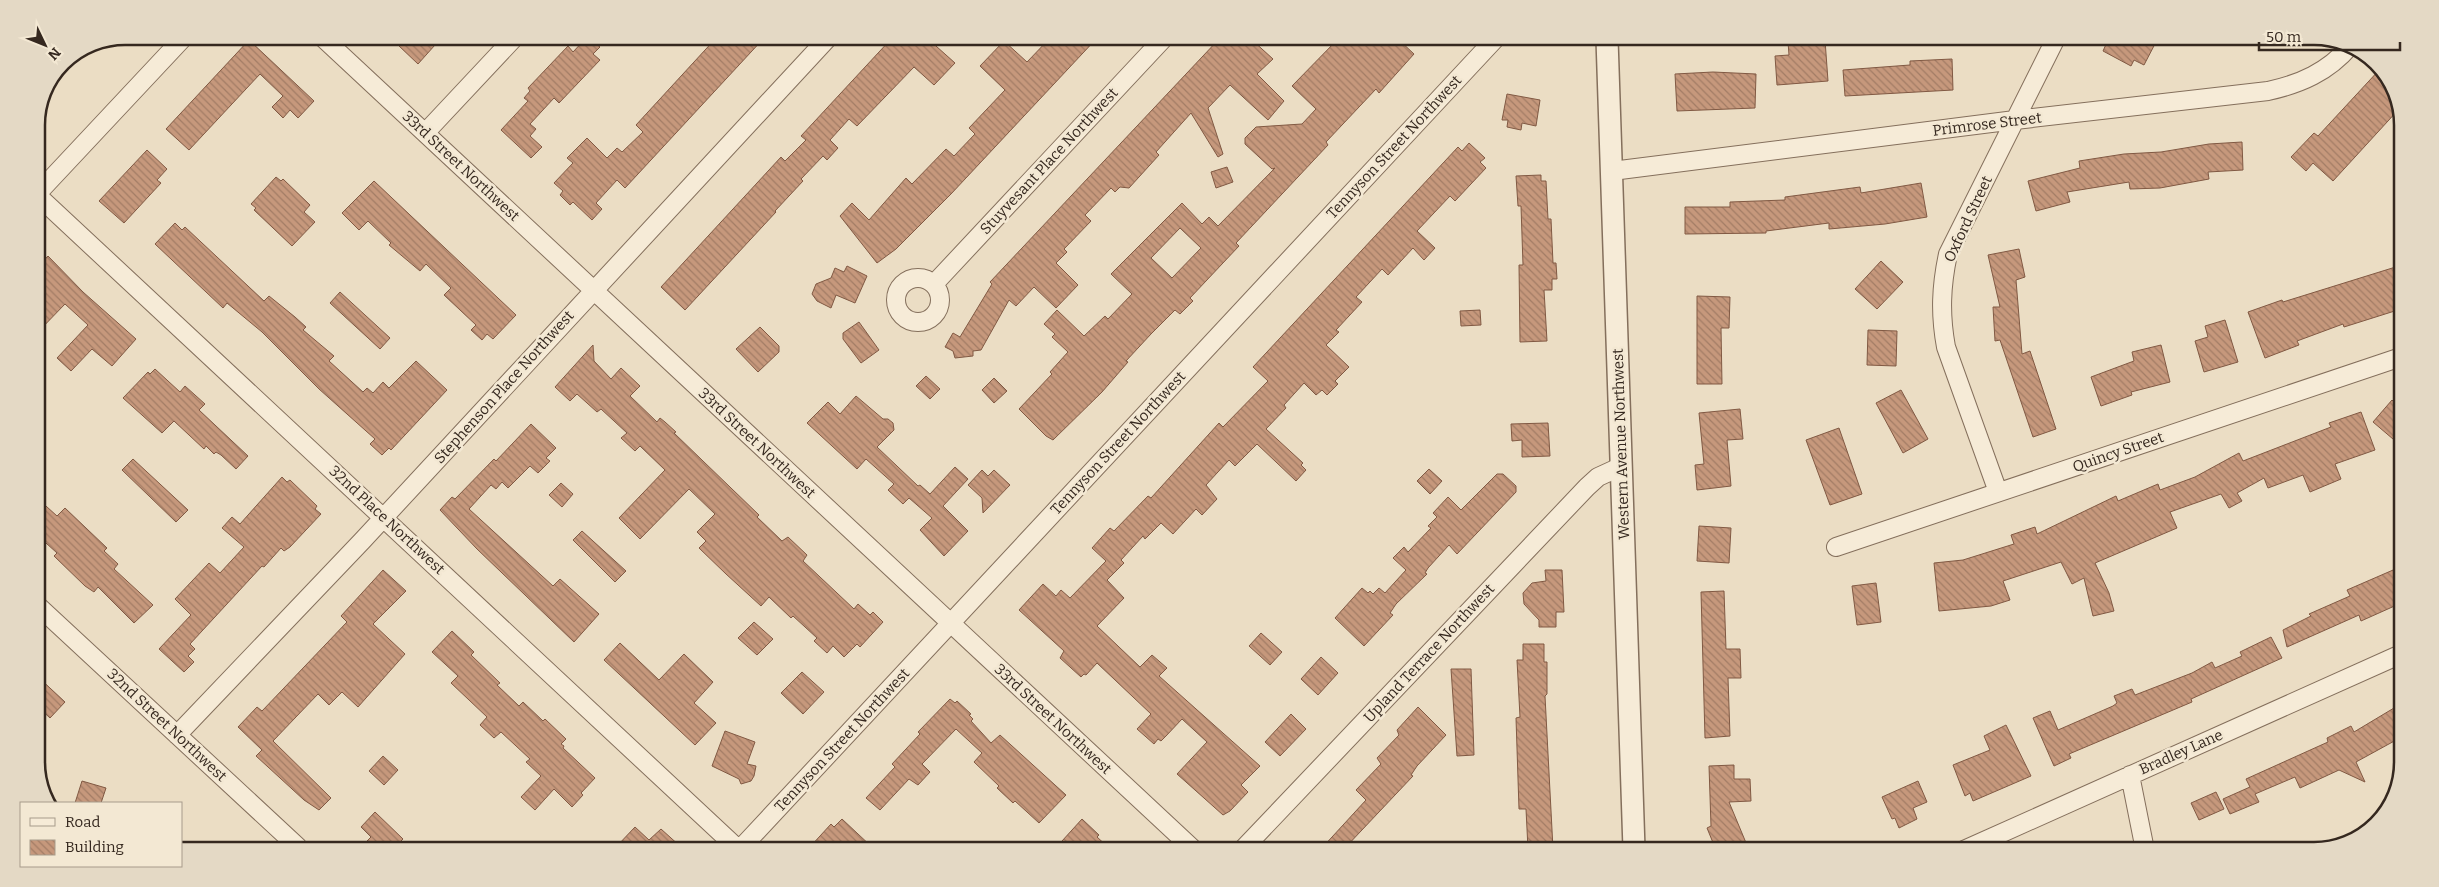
<svg xmlns="http://www.w3.org/2000/svg" width="2439" height="887" viewBox="0 0 2439 887" font-family="Bitter,serif">
  <style>
    .building { fill: url(#building-back-hatch); stroke: #815943; fill-rule: evenodd }
    .lines { fill: none; stroke-linecap: round; stroke-linejoin: round }
    .minor-casing { stroke: #846f5c; stroke-width: 20 }
    .tertiary-casing { stroke: #846f5c; stroke-width: 24 }
    .minor { stroke: #f6ebd7; stroke-width: 18 }
    .tertiary { stroke: #f6ebd7; stroke-width: 21 }
    .labels { text-anchor: middle; dominant-baseline: central; stroke-width: 5; stroke-linejoin: round; paint-order: stroke }
    .street-label { font-size: 15px; fill: #35281f; stroke: #f3e8d3 }
    .rim { fill: none; stroke: #35281f; stroke-width: 2.5 }
  </style>
  <defs>
    <pattern id="building-back-hatch" width="6" height="6" patternUnits="userSpaceOnUse" patternTransform="scale(1.25)"><rect width="6" height="6" fill="#c6987c"/><path d="M-1 5l2 2M0 0l6 6M5-1l2 2" fill="none" stroke="#a27c65"/></pattern>
  </defs>
  <rect width="100%" height="100%" fill="#ebddc4"/>
  <!-- building -->
  <path class="building" d="M406,37H426L435,45L418,64L398,45Z
    M587,37L600,47L593,54L600,60L559,103L554,98L530,124L536,129L530,136L542,147L531,158L501,130L528,101L524,98L530,91L528,88L568,46L573,52Z
    M717,37L764,38L625,188L617,180L596,203L602,209L592,220L573,202L570,205L560,195L563,191L554,183L573,163L567,158L587,138L607,158L617,148L622,152L643,132L636,125Z
    M892,38H927L955,63L934,85L914,67L857,126L849,119L830,140L838,148L827,160L823,156L801,179L803,181L775,211L776,212L685,310L661,287L781,157L785,161L806,140L801,136Z
    M1050,38H1097L951,194L896,249L877,263L840,216L852,203L869,220L906,178L912,184L946,149L954,156L975,134L969,128L1005,90L980,66L1004,41L1027,62Z
    M1219,39H1251L1273,59L1257,74L1284,101L1268,120L1230,85L1208,108L1223,154L1218,157L1191,113L1156,152L1159,155L1129,188L1120,187L1115,192L1111,188L1085,215L1091,221L1064,249L1067,252L1056,263L1078,285L1056,308L1034,287L1016,306L1009,300L981,350L973,351V356L955,358L953,351L945,347L953,333L960,337L992,284L990,282Z
    M1338,39H1398L1414,54L1379,93L1376,89L1326,142L1328,145L1236,243L1239,246L1190,298L1193,301L1180,314L1175,310L1151,334L1126,361L1128,362L1102,392L1053,440L1046,436L1019,409L1052,374L1050,372L1068,352L1052,337L1055,334L1044,324L1057,310L1084,336L1105,316L1108,319L1132,294L1111,274L1182,203L1202,224L1209,217L1218,226L1275,168L1272,169L1245,144V138L1256,127L1302,124L1316,109L1292,86ZM1180,228L1201,248L1172,278L1151,258Z
    M249,40L314,101L298,118L290,110L283,118L272,107L283,96L260,74L189,150L166,129Z
    M1808,40H1825L1828,81L1777,85L1775,56L1789,55L1788,42Z
    M2108,40H2157L2144,65L2134,60L2131,66L2103,51Z
    M1952,59L1953,90L1845,96L1843,70L1910,65V61Z
    M2381,68L2384,71L2399,109L2333,181L2313,163L2306,171L2291,157L2314,133L2318,136Z
    M1713,72L1756,74L1755,108L1677,111L1675,74Z
    M1507,94L1540,100L1536,126L1522,123L1521,130L1507,127L1508,120H1502Z
    M2242,142L2243,170L2208,172L2209,179L2160,188L2130,189L2129,182L2067,192L2070,202L2036,211L2028,181L2080,168L2079,161L2124,154L2161,152L2209,144Z
    M1469,143L1485,158L1480,162L1486,168L1455,201L1450,196L1417,231L1435,248L1424,260L1413,248L1388,275L1382,269L1356,297L1362,302L1336,330L1339,332L1326,345L1349,367L1335,381L1338,384L1327,395L1322,390L1316,395L1304,383L1284,405L1286,408L1266,429L1303,463L1301,465L1306,470L1296,481L1257,444L1235,466L1229,460L1206,485L1217,499L1202,515L1196,509L1173,534L1161,523L1145,539L1143,536L1121,560L1124,563L1107,580L1124,598L1097,626L1140,667L1152,655L1167,668L1159,676L1260,766L1241,785L1248,792L1230,811L1223,815L1177,774L1207,742L1182,719L1166,736L1161,741L1158,739L1154,744L1137,729L1151,714L1097,663L1086,675L1084,674L1081,677L1060,658L1064,651L1019,610L1043,584L1056,596L1061,590L1070,598L1106,561L1092,548L1110,528L1114,531L1148,496L1151,498L1219,423L1223,427L1268,381L1253,367L1458,147L1462,151Z
    M147,150L167,169L157,180L161,183L124,223L99,201Z
    M1227,167L1233,182L1216,188L1211,172Z
    M1541,175V181H1546L1548,219H1551L1553,263H1556L1557,279H1552V290H1544L1547,341L1520,342L1519,265H1523L1521,206H1518L1516,176Z
    M276,177L281,181L283,179L310,205L304,212L315,222L292,246L254,210L256,208L251,204Z
    M374,181L516,315L493,339L487,334L482,340L471,330L476,325L444,295L451,288L426,264L420,271L389,245L391,243L368,221L359,230L342,213Z
    M1921,183L1927,217L1885,224L1829,229V223L1766,231V233L1685,234V207H1730V202L1785,200V197L1860,187L1861,193Z
    M175,223L182,230L185,227L264,301L269,296L295,317L306,327L303,330L334,356L329,361L363,392L367,388L373,393L383,382L389,388L416,361L447,390L391,450L389,448L382,455L370,444L375,439L319,389L262,332L227,303L223,308L155,244Z
    M2019,249L2025,277L2016,280L2022,354L2030,351L2056,429L2033,437L2000,340L1995,341L1993,307H2000L1988,255Z
    M48,256L83,292L136,339L112,366L92,349L71,371L57,358L88,325L65,304L36,334V288L43,282L36,276V269Z
    M1881,261L1903,282L1877,309L1855,289Z
    M2402,265L2401,309L2344,327L2343,324L2297,341L2299,345L2265,358L2248,312L2282,300L2283,302Z
    M847,266L867,276L855,303L836,295L831,308L817,301L812,294L816,284L831,278L835,268L844,272Z
    M340,292L390,338L380,349L330,303Z
    M1697,296L1730,297L1729,328H1721L1722,384H1697Z
    M1480,310L1481,325L1461,326L1460,311Z
    M2225,320L2238,362L2204,372L2195,341L2208,337L2205,326Z
    M859,322L879,350L861,363L843,339V333Z
    M760,327L779,346V352L758,372L736,349Z
    M1868,330L1897,331L1896,366L1867,365Z
    M593,345L594,361L611,379L621,368L640,386L630,396L657,422L660,418L665,422L676,432L674,433L759,515L757,517L782,541L788,537L807,555L803,561L854,609L858,604L870,615L873,612L883,622L860,647L857,644L844,657L833,646L827,653L814,641L817,638L793,616L791,618L769,597L761,606L726,574L699,548L706,541L697,532L715,514L689,489L640,539L619,518L665,470L640,446L635,451L621,438L627,433L601,409L597,412L577,394L570,401L555,387Z
    M2161,345L2170,382L2131,392L2132,395L2101,406L2091,377L2134,361L2132,352Z
    M155,369L180,392L185,386L205,404L199,410L248,456L236,469L221,455L216,452L214,454L206,446L204,449L174,421L162,433L123,398L148,372L150,374Z
    M926,376L940,389L930,399L916,386Z
    M994,378L1007,391L994,403L982,390Z
    M1901,390L1928,439L1903,453L1876,403Z
    M856,396L883,419H888L893,423L894,430L877,447L918,486L920,485L930,494L955,467L968,479L943,506L968,531L944,556L920,530L932,518L909,498L903,504L888,490L894,484L866,459L857,469L807,423L828,402L840,414Z
    M2392,400L2401,409L2400,445L2373,422Z
    M1740,409L1743,439L1727,440L1731,486L1697,490L1695,465L1704,464L1699,413Z
    M2361,412L2375,450L2335,464L2341,479L2310,492L2303,475L2268,488L2264,478L2237,493L2242,501L2229,508L2221,494L2170,512L2177,528L2095,563L2109,593L2114,611L2093,616L2084,578L2072,584L2061,562L2003,581L2010,600L1991,606L1939,611L1934,563L1963,560L2014,544L2011,535L2035,527L2037,534L2116,496L2118,501L2158,484L2160,490L2195,477L2239,453L2243,461L2331,427L2329,423Z
    M1548,423L1550,456L1522,457V440L1512,441L1511,424Z
    M531,424L556,448L546,458L550,461L538,473L530,466L508,488L502,482L496,489L491,485L469,509L553,586L560,579L599,614L574,642L477,549L440,510L452,497L455,499L494,459L496,461Z
    M1839,428L1862,494L1830,505L1806,440Z
    M133,459L188,510L176,522L122,470Z
    M1429,469L1442,481L1430,494L1417,481Z
    M982,470L988,476L994,470L1010,485L983,513L982,498L968,485Z
    M1497,474H1503L1516,486V492L1457,554L1449,545L1428,568L1425,573L1427,574L1396,604L1390,613L1393,615L1364,646L1335,618L1362,588L1368,593L1370,591L1373,594L1379,588L1385,593L1406,570L1393,558L1404,547L1408,552L1431,528L1428,526L1437,517L1433,513L1448,497L1461,510Z
    M282,477L287,482L290,480L317,506L315,509L321,514L290,547L284,551L281,548L264,567L262,566L190,644L195,649L188,656L194,662L184,672L159,649L191,615L175,599L209,563L220,573L244,547L222,528L232,517L240,524Z
    M561,483L573,494L562,507L549,495Z
    M36,497L57,516L65,508L107,548L104,551L118,564L114,569L153,605L134,623L98,587L94,592L85,586L54,556L57,553L36,534Z
    M1699,526L1731,528L1729,563L1697,561Z
    M582,531L626,571L615,582L573,540Z
    M2400,567L2399,604L2361,621L2359,615L2287,647L2283,630L2311,616L2309,614L2350,596L2347,590Z
    M383,570L406,591L373,624L405,654L358,707L342,692L329,705L318,694L273,741L331,798L319,810L304,800L256,756L262,750L238,727L257,707L262,711L347,622L341,616Z
    M1545,570H1562L1564,612H1556V627H1539V620L1524,604L1523,593L1532,583L1546,581Z
    M1876,583L1881,622L1857,625L1852,586Z
    M1724,591L1726,649H1740L1741,678H1728L1730,736L1705,738L1701,592Z
    M754,622L773,639L757,655L738,638Z
    M452,631L474,652L471,655L500,683L497,685L519,706L523,702L543,721L545,719L566,739L561,744L564,746L563,748L595,778L581,793L583,795L572,807L554,789L535,810L521,797L541,776L526,762L530,759L501,732L494,738L480,725L487,717L451,683L458,676L432,652Z
    M1261,633L1282,652L1270,665L1249,646Z
    M2271,637L2282,658L2191,699L2192,702L2069,754L2071,758L2054,766L2033,718L2050,711L2058,730L2113,706L2117,703L2114,696L2132,689L2135,695L2192,673L2212,662L2215,668L2242,656L2240,652Z
    M620,643L659,680L684,654L713,682L694,703L716,723L695,745L604,660Z
    M1523,644H1544V662H1547V694L1545,696L1553,849H1528L1526,809H1519L1516,718L1520,717L1517,660H1523Z
    M1321,657L1338,673L1318,695L1301,679Z
    M1451,669H1471L1474,755L1457,756Z
    M802,672L824,692L803,714L781,693Z
    M36,675L65,702L50,718L36,705Z
    M950,699L955,703L957,701L971,714L969,715L973,719L971,721L991,743L1000,735L1066,795L1039,823L1015,801L1013,803L997,788L999,786L974,762L982,753L956,729L922,764L930,772L918,785L909,779L880,810L866,798L895,767L892,764L920,734L918,732Z
    M1418,707L1446,735L1417,766L1411,775L1413,776L1344,849H1321L1366,800L1356,790L1381,764L1377,758L1399,735L1397,730Z
    M2394,708L2395,713L2399,711L2398,739L2356,762L2365,782L2339,770L2300,788L2295,777L2255,794L2259,802L2230,814L2223,799L2250,787L2246,779L2328,742L2327,738L2351,726L2354,732Z
    M1291,714L1306,729L1280,756L1265,742Z
    M2006,725L2031,776L1973,801L1970,793L1965,796L1953,765L1990,750L1984,736Z
    M725,731L755,742L747,764L756,766L754,776L751,781L741,784L739,779L712,766Z
    M383,756L398,770L384,785L369,771Z
    M1734,765V779H1750L1751,801L1729,802L1749,850H1716L1707,828L1711,826L1709,766Z
    M82,781L106,788L101,803H75Z
    M1918,781L1927,802L1913,808L1917,819L1899,828L1895,818L1892,819L1882,797Z
    M2216,792L2224,809L2199,820L2191,803Z
    M375,812L403,839L395,847H361L371,837L361,827Z
    M842,819L873,848H809L831,824L834,827Z
    M1082,819L1099,835L1097,837L1109,848H1069L1062,841Z
    M635,827L649,840L661,829L681,847H616Z"/>
  <g class="lines">
    <!-- minor casing -->
    <g class="minor-casing">
      <path id="minor" d="M322,37L1192,848
        M425,133L515,37
        M1612,171L2015,120L2268,91C2300,84 2328,72 2350,46
        M36,195L185,36
        M37,195L736,847
        M896 300a22 22 0 1 1 44 0a22 22 0 1 1-44 0Z
        M934,284L1164,38
        M1998,492L1946,347C1940,314 1941,287 1948,254L2055,40
        M1836,547L2401,357
        M36,604L298,847
        M177,735L362,541L828,38
        M2130,775L2145,850
        M742,847L1495,39
        M1243,849L1587,487L1598,477L1622,466
        M1964,850L2399,655"/>
    </g>
    <!-- tertiary casing -->
    <g class="tertiary-casing">
      <path id="tertiary" d="M1607,39L1634,849"/>
    </g>
    <!-- minor -->
    <use href="#minor" class="minor"/>
    <!-- tertiary -->
    <use href="#tertiary" class="tertiary"/>
  </g>
  <g class="labels">
    <!-- street labels -->
    <g class="street-label">
      <text transform="translate(1987 124) rotate(-7)">Primrose Street</text>
      <text transform="translate(1394 147) rotate(-47)">Tennyson Street Northwest</text>
      <text transform="translate(1049 161) rotate(-47)">Stuyvesant Place Northwest</text>
      <text transform="translate(461 166) rotate(43)">33rd Street Northwest</text>
      <text transform="translate(1968 219) rotate(-65)">Oxford Street</text>
      <text transform="translate(504 387) rotate(-48)">Stephenson Place Northwest</text>
      <text transform="translate(757 443) rotate(43)">33rd Street Northwest</text>
      <text transform="translate(1118 443) rotate(-47)">Tennyson Street Northwest</text>
      <text transform="translate(1621 444) rotate(-92)">Western Avenue Northwest</text>
      <text transform="translate(2118 452) rotate(-19)">Quincy Street</text>
      <text transform="translate(387 520) rotate(43)">32nd Place Northwest</text>
      <text transform="translate(1429 653) rotate(-47)">Upland Terrace Northwest</text>
      <text transform="translate(1053 719) rotate(43)">33rd Street Northwest</text>
      <text transform="translate(167 725) rotate(43)">32nd Street Northwest</text>
      <text transform="translate(842 740) rotate(-47)">Tennyson Street Northwest</text>
      <text transform="translate(2181 752) rotate(-24)">Bradley Lane</text>
    </g>
  </g>
  <!-- crop -->
  <path d="M0 0H2439V887H0ZM125 45H2314A80 80 0 0 1 2394 125V762A80 80 0 0 1 2314 842H125A80 80 0 0 1 45 762V125A80 80 0 0 1 125 45Z" fill="#e4d9c5" fill-rule="evenodd"/>
  <path class="rim" d="M125 45H2314A80 80 0 0 1 2394 125V762A80 80 0 0 1 2314 842H125A80 80 0 0 1 45 762V125A80 80 0 0 1 125 45Z"/>
  <!-- legend -->
  <rect x="20" y="802" width="162" height="65" fill="#f3e8d3" stroke="#a79b8b"/>
  <rect x="30" y="818" width="25" height="8" fill="#f6ebd7" stroke="#a79b8b"/>
  <text x="65" y="827" font-size="15" fill="#35281f">Road</text>
  <rect x="30" y="840" width="25" height="15" fill="url(#building-back-hatch)" stroke="#a79b8b"/>
  <text x="65" y="852" font-size="15" fill="#35281f">Building</text>
  <!-- north arrow -->
  <g transform="translate(45 45) rotate(133)" stroke="#f3e8d3" stroke-width="4" paint-order="stroke">
  <path d="M0-4L9 19L0 12L-9 19Z" fill="#35281f"/>
  <text y="-8" font-size="14" font-weight="bold" text-anchor="middle" fill="#35281f">N</text>
  </g>
  <!-- scale -->
  <path d="M2259 42v8h141v-8" fill="none" stroke="#35281f" stroke-width="2.5"/>
  <text x="2266" y="42" font-size="15" fill="#35281f" stroke="#f3e8d3" stroke-width="4" paint-order="stroke">50 m</text>
</svg>
